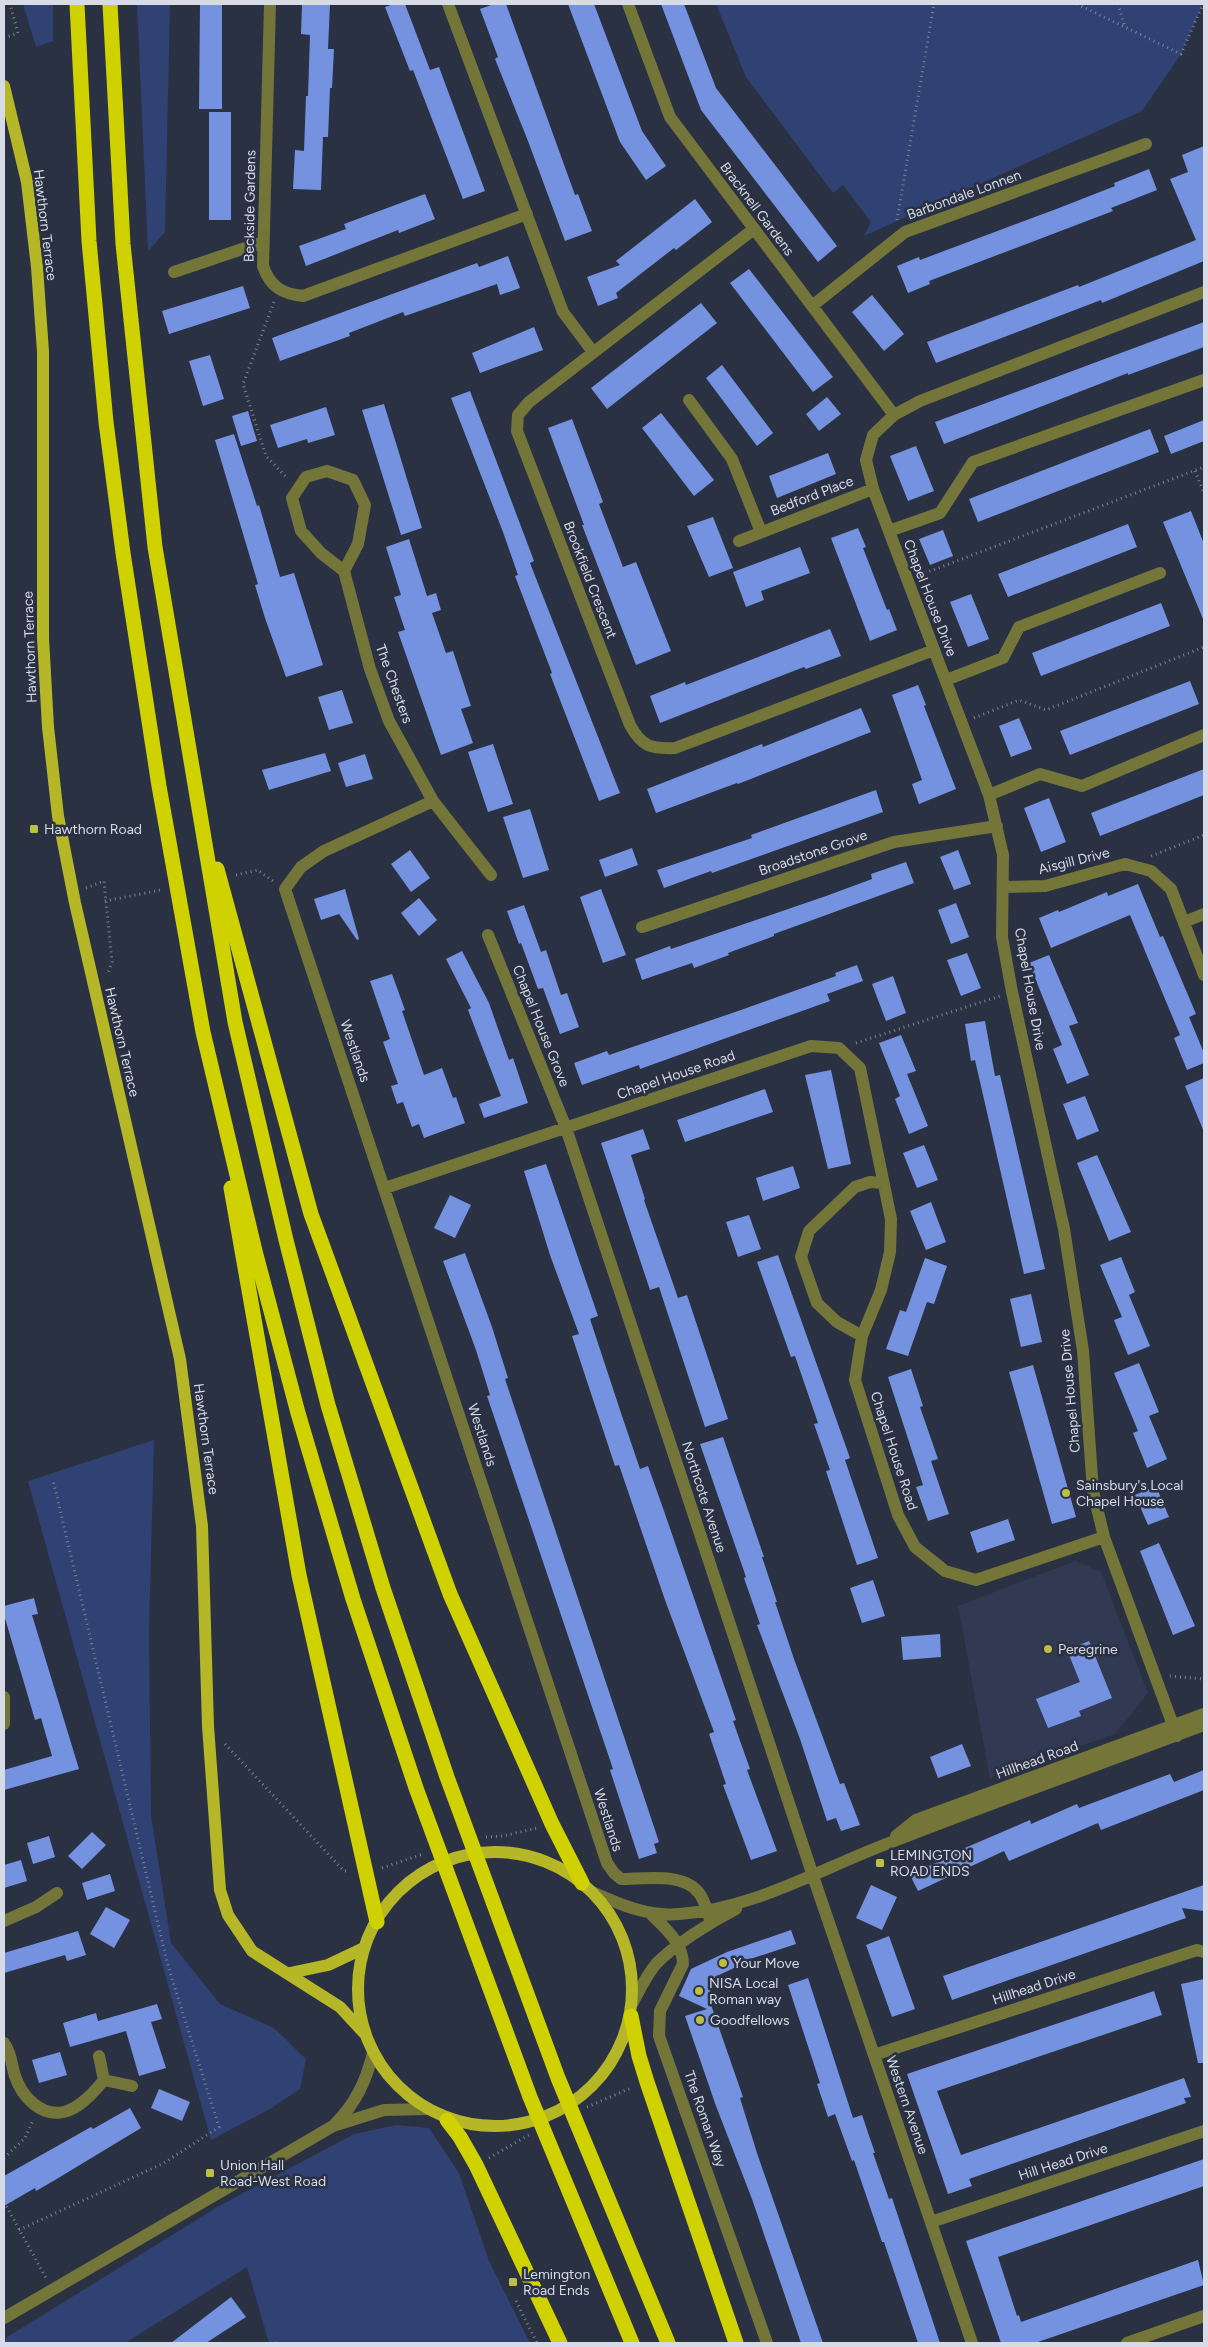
<svg xmlns="http://www.w3.org/2000/svg" width="1208" height="2347" viewBox="0 0 1208 2347" font-family="Figtree,sans-serif">
  <style>
    .built { fill: #313a52 }
    .green { fill: #304173 }
    .building { fill: #7592e1 }
    .lines { fill: none; stroke-linecap: round; stroke-linejoin: round }
    .path { stroke: #7c8291; stroke-width: 3; stroke-dasharray: 1 4; stroke-linecap: butt }
    .minor { stroke: #737539; stroke-width: 12 }
    .major { stroke: #b5b726; stroke-width: 12 }
    .highway { stroke: #cfd100; stroke-width: 15 }
    .poi-dot { fill: #bdbf43; stroke: #2a3143; stroke-width: 2 }
    .labels { text-anchor: middle; dominant-baseline: central; stroke-width: 5; stroke-linejoin: round; paint-order: stroke }
    .street-label { font-size: 14px; fill: #d6dbe6; stroke: #2a3143 }
    .poi-label { font-size: 14px; fill: #d6dbe6; stroke: #2a3143; text-anchor: start }
  </style>
  <rect width="100%" height="100%" fill="#2a3143"/>
  <!-- built -->
  <path class="built" d="M1075,1561L1101,1572L1148,1693L1115,1734L990,1778L958,1606Z"/>
  <!-- green -->
  <path class="green" d="M23,4H53V41L36,47Z
    M137,4H170L165,232L148,251Z
    M716,4H1203L1181,54L1142,111L864,236L871,222L843,185L833,193L746,77Z
    M154,1440L149,1631L151,1815L171,1943L220,2004L274,2028L306,2059L300,2089L270,2109L211,2140L28,1481Z
    M397,2125L429,2128L459,2173L489,2261L530,2343H269L247,2267L125,2343H4V2339L219,2206L354,2134Z"/>
  <!-- building -->
  <path class="building" d="M200,4H222V109H199Z
    M302,4H330L328,49H334L332,88H330L328,137H323L321,190L293,189L295,150L304,151L306,96H308L310,35L301,34Z
    M394,4H405L430,70L439,67L485,191L463,199L413,70L410,71L385,7Z
    M494,4H506L575,195L578,194L592,231L565,241L528,141L495,59L498,57L480,9Z
    M568,4H594L642,131L666,166L646,180L620,142Z
    M661,4H684L716,88L837,246L818,262L701,110Z
    M209,112H231V220H209Z
    M1204,146V261L1102,303L1101,300L936,363L927,342L1078,285L1079,287L1196,240L1170,179L1188,172L1182,155Z
    M1149,169L1157,190L1111,208L1113,211L929,281L930,284L908,293L897,266L919,257L920,260L1059,208L1115,186L1114,183Z
    M425,194L435,219L399,233L398,230L306,266L299,246L346,229L344,224Z
    M695,199L712,222L676,250L674,248L616,293L618,298L598,306L587,277L620,265L616,261Z
    M508,256L520,288L500,295L497,284L405,316L403,312L349,333L350,336L280,361L272,338L477,263L479,267Z
    M749,269L833,377L813,392L730,283Z
    M243,286L250,308L169,334L162,311Z
    M872,295L904,334L884,351L852,312Z
    M701,303L717,323L607,409L591,388Z
    M1204,322V347L1128,375V373L944,444L935,422Z
    M534,327L543,350L480,373L472,353Z
    M210,355L224,399L203,406L189,361Z
    M722,365L773,433L757,446L706,378Z
    M470,391L534,561L530,563L620,793L599,801L550,674L552,673L515,576L518,575L503,532L451,398Z
    M827,397L841,414L819,431L806,414Z
    M384,404L422,528L401,535L362,410Z
    M326,407L335,435L308,443L307,439L278,448L270,425Z
    M248,411L257,441L241,446L232,416Z
    M661,413L714,480L694,496L642,428Z
    M572,419L603,502L599,504L623,567L636,562L671,651L636,665L582,525H584L548,428Z
    M1204,420V441L1171,454L1164,436Z
    M1150,429L1159,452L978,522L969,499Z
    M234,434L257,506L259,505L280,577L294,573L323,665L286,677L265,618L255,585L258,584L215,440Z
    M916,446L934,491L908,501L890,456Z
    M828,453L836,474L777,498L769,476Z
    M1191,511L1204,544L1203,619L1163,522Z
    M713,517L733,568L709,577L687,526Z
    M1128,524L1137,547L1008,597L998,574Z
    M858,528L866,547L863,548L887,610L889,609L897,630L870,641L831,538Z
    M943,530L953,556L930,565L919,539Z
    M409,539L427,596L436,593L441,610L432,613L446,653L453,651L471,706L461,709L473,743L441,755L398,632L405,630L394,597L401,595L386,547Z
    M800,547L810,573L761,591L764,600L746,607L733,572Z
    M971,594L989,639L968,647L950,602Z
    M1161,603L1170,626L1041,676L1032,653Z
    M830,629L841,656L806,669L804,667L660,723L650,696L685,682L686,685Z
    M1190,681L1199,704L1070,755L1060,731Z
    M918,685L926,705L924,706L956,789L919,804L912,784L922,780L892,695Z
    M342,690L353,723L329,730L318,697Z
    M861,708L871,732L738,784L737,783L656,813L647,789L762,744L763,747Z
    M1019,718L1032,749L1011,757L999,726Z
    M493,744L513,804L488,812L468,752Z
    M325,753L331,771L269,790L262,770Z
    M365,754L373,779L346,787L338,763Z
    M1204,769V795L1100,836L1091,813Z
    M876,790L883,812L712,873L711,871L664,888L657,870L752,838L751,835Z
    M1049,798L1066,842L1041,852L1024,808Z
    M530,809L549,870L523,878L503,817Z
    M632,848L638,865L605,877L599,860Z
    M410,850L430,878L411,892L391,864Z
    M958,850L971,884L954,890L940,857Z
    M906,862L914,883L774,934V936L728,953L729,955L694,968L692,963L642,980L635,959L670,946L671,949L826,896L872,879L871,874Z
    M1138,884L1160,937L1163,936L1196,1014L1189,1017L1204,1053V1063L1187,1070L1174,1038L1180,1035L1130,915L1051,948L1039,918L1058,910L1059,912L1107,892L1108,896Z
    M345,889L359,939L357,940L339,914L321,920L314,899Z
    M601,889L626,955L603,963L580,897Z
    M419,898L437,920L419,936L401,913Z
    M956,903L969,937L951,944L938,910Z
    M524,905L541,952L546,950L561,995L567,993L579,1027L560,1034L543,988L538,989L521,943L519,944L507,911Z
    M462,951L489,1003L509,1060L513,1058L528,1103L484,1118L479,1104L501,1096L468,1010L471,1008L446,959Z
    M967,953L981,988L961,996L947,960Z
    M1049,955L1078,1023L1069,1026L1089,1075L1067,1084L1053,1049L1062,1045L1029,963Z
    M857,965L863,981L827,994L830,1001L640,1069L639,1065L582,1085L574,1063L607,1051L609,1055L741,1010L836,976L835,973Z
    M392,974L405,1010L402,1011L424,1075L442,1068L453,1098L456,1097L465,1123L424,1138L419,1124L412,1127L403,1102L397,1104L391,1086L398,1084L383,1042L390,1039L370,981Z
    M893,976L906,1013L886,1021L872,984Z
    M985,1021L995,1076L1000,1075L1045,1269L1024,1274L975,1060L971,1061L965,1024Z
    M901,1035L916,1071L907,1074L928,1126L909,1134L895,1099L900,1096L879,1043Z
    M831,1070L851,1164L828,1169L805,1075Z
    M1204,1078V1132L1185,1086Z
    M765,1089L773,1112L685,1142L677,1120Z
    M1085,1096L1099,1131L1077,1140L1063,1104Z
    M643,1129L650,1149L631,1155L645,1199L644,1200L678,1298L687,1295L728,1419L705,1427L659,1287L650,1290L601,1143Z
    M924,1145L938,1180L917,1188L903,1153Z
    M1097,1155L1131,1232L1109,1241L1077,1163Z
    M546,1164L598,1316L590,1319L621,1413L640,1469L648,1466L664,1511L736,1720L733,1721L750,1769L747,1770L777,1851L751,1860L723,1785L726,1784L709,1734L714,1732L665,1600L619,1465L615,1466L572,1336L579,1334L550,1255L524,1171Z
    M793,1166L800,1188L763,1201L756,1178Z
    M450,1195L471,1205L455,1238L434,1228Z
    M931,1202L946,1242L926,1250L910,1211Z
    M749,1215L761,1249L738,1257L726,1222Z
    M465,1253L492,1327L508,1378L505,1379L659,1842L654,1844L657,1853L639,1859L610,1770L613,1769L487,1396L490,1395L476,1350L443,1261Z
    M778,1255L850,1458L845,1460L878,1558L857,1565L826,1471L830,1470L814,1424L818,1423L795,1356L791,1357L757,1262Z
    M1121,1257L1135,1292L1129,1295L1150,1346L1128,1355L1114,1320L1122,1317L1100,1265Z
    M925,1258L947,1266L934,1304L927,1302L908,1356L886,1349L900,1310L906,1312Z
    M1031,1294L1042,1342L1021,1347L1010,1299Z
    M1139,1363L1159,1412L1149,1416L1167,1459L1147,1468L1133,1433L1138,1431L1114,1373Z
    M1033,1365L1076,1517L1052,1524L1009,1372Z
    M911,1369L923,1406L920,1407L938,1459L931,1461L949,1514L928,1521L916,1487L923,1485L888,1377Z
    M723,1437L764,1557H762L777,1602H775L794,1659L840,1784L844,1783L860,1825L841,1831L836,1818L827,1821L800,1739L757,1625L760,1624L744,1578L746,1577L700,1444Z
    M1156,1486L1169,1517L1148,1525L1135,1495Z
    M1008,1519L1015,1540L977,1553L970,1532Z
    M1159,1543L1195,1626L1173,1635L1140,1551Z
    M873,1580L885,1616L862,1623L850,1588Z
    M34,1598L38,1614L32,1615L79,1769L4,1790V1770L52,1756L41,1718L35,1720L4,1615V1606Z
    M940,1634L941,1657L903,1660L901,1637Z
    M1089,1641L1112,1698L1079,1711L1081,1716L1048,1728L1036,1699L1080,1682L1067,1650Z
    M962,1744L971,1766L938,1778L930,1757Z
    M1204,1770V1790L1101,1830L1098,1823L1009,1861L1004,1851L918,1891L910,1875L954,1854L953,1853L1030,1820L1031,1824L1077,1804L1079,1808L1170,1774L1174,1782Z
    M92,1832L106,1845L82,1869L68,1856Z
    M49,1836L55,1857L33,1864L27,1843Z
    M21,1860L27,1881L4,1888V1865Z
    M110,1874L115,1891L87,1900L82,1883Z
    M871,1885L897,1897L882,1930L856,1918Z
    M1204,1885V1911L1182,1908L1186,1918L952,2000L943,1976Z
    M106,1907L130,1920L114,1948L90,1934Z
    M791,1930L796,1944L735,1964L736,1967L717,1976L708,1996L743,2097L740,2098L757,2153L823,2343H801L752,2199L716,2106L685,2016L707,2009L679,1996L691,1969L727,1952Z
    M78,1931L86,1955L67,1961L65,1955L4,1973V1953Z
    M889,1936L915,2009L892,2017L866,1945Z
    M808,1978L853,2118L862,2115L875,2153H873L889,2199L892,2198L940,2343H918L884,2242H882L854,2160L852,2161L835,2114L828,2117L817,2084L820,2083L788,1985Z
    M1204,1979V2063H1198L1181,1984Z
    M1154,1991L1162,2015L937,2091L961,2155L1184,2078L1191,2097L1184,2098L1186,2103L969,2179L972,2186L948,2194L907,2074Z
    M157,2004L162,2019L151,2022L166,2068L139,2076L126,2031L70,2047L63,2023L96,2013L98,2021Z
    M60,2052L67,2075L39,2083L32,2060Z
    M159,2089L190,2102L182,2121L151,2108Z
    M130,2108L141,2128L55,2180L36,2191L35,2188L4,2206V2176L91,2127L93,2129Z
    M1204,2159V2186L998,2257L1017,2316L1019,2315L1021,2322L1198,2260L1204,2285L1035,2343H1001L966,2241Z
    M231,2297L246,2317L206,2343H171Z"/>
  <g class="lines">
    <!-- path -->
    <path class="path" d="M1077,4L1181,54L1203,4
      M1118,4L1125,27
      M4,38L18,33L10,4
      M897,220L934,4
      M274,302L243,384L266,456L287,478
      M1195,471L1204,493
      M920,575L1204,467
      M974,718L1019,700L1046,710L1204,647
      M1151,856L1204,835
      M236,875L258,870L273,881
      M86,888L104,881L112,962L107,975
      M105,901L161,890
      M856,1043L1000,996
      M1170,1676L1204,1679
      M225,1744L344,1871H349
      M486,1837L503,1836L537,1828
      M382,1868L423,1854
      M587,2107L631,2088
      M4,2158L25,2138L33,2120
      M489,2158L529,2135
      M4,2202L46,2278
      M19,2230L164,2163L219,2127L168,1966L53,1480
      M516,2301L537,2343
      M276,2343H278"/>
    <!-- minor -->
    <path class="minor" d="M270,4L263,266C270,287 283,294 303,296L527,214
      M448,4L563,312L593,352
      M628,4L670,117L894,415
      M754,229L529,402L518,415L517,431L630,725C642,747 651,749 675,748L934,650
      M174,272L263,242
      M812,306L905,232L1146,144
      M689,400L732,459L761,532
      M889,531L940,513L973,462L1204,380
      M739,541L873,489
      M344,571L358,544L365,505L353,480L327,471L306,477L292,498L301,531L321,553L344,571L370,669L389,721L433,801L491,875
      M946,680L1003,658L1019,627L1160,573
      M989,795L1040,774L1082,786L1204,735
      M433,801L324,851L301,867L285,889L607,1863L614,1873L621,1879C644,1879 683,1872 699,1893C705,1900 707,1913 711,1922
      M1003,887L1045,886L1125,864L1151,871L1171,889L1204,975
      M1184,922L1204,914
      M642,927L894,842L997,826
      M488,935L566,1128L813,1876L972,2343
      M385,1188L811,1046L839,1048L860,1068L891,1219L890,1252L881,1290L862,1336L855,1380L898,1515L915,1547L945,1571L976,1580L1104,1537
      M862,1336L837,1322L817,1303L801,1257L809,1231L855,1187L870,1182L883,1183
      M4,1697V1724
      M1177,1736L1104,1537L1093,1491L1083,1351L1064,1229L1012,992L1002,937L1003,855L989,795L873,489L866,460L873,435L894,415L920,401L1204,292
      M896,1836L916,1820L1204,1714
      M592,1892C620,1904 647,1917 679,1914C754,1909 820,1869 889,1843C993,1802 1099,1765 1204,1725
      M651,1914C665,1928 683,1943 683,1964L660,2011L659,2036L767,2343
      M4,1921L36,1907L57,1893
      M632,2004C639,1991 646,1976 656,1964C675,1944 711,1922 736,1909
      M4,2043C12,2054 11,2064 15,2076C22,2097 41,2117 64,2112C80,2108 94,2092 104,2080
      M874,2055L1197,1950L1204,1952
      M99,2056L104,2080L132,2086
      M335,2124C356,2103 366,2081 373,2053
      M931,2222L1204,2131
      M4,2318L333,2126L384,2110L428,2109
      M1127,2343L1204,2316"/>
    <!-- major -->
    <path class="major" d="M4,86L27,182L37,267L43,352V638L48,727L58,816L75,903L180,1359L202,1526L208,1726L220,1890L228,1915L252,1951L340,2007L365,2034
      M358 1989a137 137 0 1 1 274 0a137 137 0 1 1-274 0Z
      M290,1973L328,1965L364,1948"/>
    <!-- highway -->
    <path class="highway" d="M77,4L89,241L106,422L123,553L159,786L203,1032L255,1251L298,1413L353,1599L416,1788L530,2097L632,2343
      M110,4L123,244L155,547L235,1022L286,1240L328,1405L383,1588L447,1777L558,2078L668,2343
      M217,869L311,1214L450,1594L552,1824L582,1883
      M231,1188L299,1575L377,1922
      M631,2016L639,2056L647,2082L736,2343
      M447,2120L460,2137L476,2165L560,2343"/>
  </g>
  <!-- markers -->
  <g class="poi-dot">
    <rect x="29" y="824" width="10" height="10" rx="2.5"/>
    <circle cx="1066" cy="1493" r="5"/>
    <circle cx="1048" cy="1649" r="5"/>
    <rect x="875" y="1858" width="10" height="10" rx="2.5"/>
    <circle cx="723" cy="1963" r="5"/>
    <circle cx="699" cy="1991" r="5"/>
    <circle cx="700" cy="2020" r="5"/>
    <rect x="205" y="2168" width="10" height="10" rx="2.5"/>
    <rect x="508" y="2277" width="10" height="10" rx="2.5"/>
  </g>
  <g class="labels">
    <!-- street labels -->
    <g class="street-label">
      <text transform="translate(964 195) rotate(-20)">Barbondale Lonnen</text>
      <text transform="translate(250 206) rotate(-89)">Beckside Gardens</text>
      <text transform="translate(757 209) rotate(53)">Bracknell Gardens</text>
      <text transform="translate(45 225) rotate(83)">Hawthorn Terrace</text>
      <text transform="translate(812 496) rotate(-21)">Bedford Place</text>
      <text transform="translate(590 580) rotate(69)">Brookfield Crescent</text>
      <text transform="translate(930 598) rotate(69)">Chapel House Drive</text>
      <text transform="translate(30 647) rotate(-92)">Hawthorn Terrace</text>
      <text transform="translate(394 684) rotate(70)">The Chesters</text>
      <text transform="translate(813 853) rotate(-19)">Broadstone Grove</text>
      <text transform="translate(1074 861) rotate(-14)">Aisgill Drive</text>
      <text transform="translate(1030 989) rotate(80)">Chapel House Drive</text>
      <text transform="translate(541 1026) rotate(68)">Chapel House Grove</text>
      <text transform="translate(122 1042) rotate(77)">Hawthorn Terrace</text>
      <text transform="translate(355 1051) rotate(71)">Westlands</text>
      <text transform="translate(676 1075) rotate(-19)">Chapel House Road</text>
      <text transform="translate(1070 1391) rotate(-95)">Chapel House Drive</text>
      <text transform="translate(482 1435) rotate(72)">Westlands</text>
      <text transform="translate(206 1439) rotate(82)">Hawthorn Terrace</text>
      <text transform="translate(894 1451) rotate(72)">Chapel House Road</text>
      <text transform="translate(704 1497) rotate(72)">Northcote Avenue</text>
      <text transform="translate(1037 1760) rotate(-20)">Hillhead Road</text>
      <text transform="translate(608 1820) rotate(72)">Westlands</text>
      <text transform="translate(1034 1987) rotate(-18)">Hillhead Drive</text>
      <text transform="translate(907 2105) rotate(71)">Western Avenue</text>
      <text transform="translate(705 2119) rotate(71)">The Roman Way</text>
      <text transform="translate(1063 2162) rotate(-18)">Hill Head Drive</text>
    </g>
    <!-- poi labels -->
    <g class="poi-label">
      <text x="44" y="829">Hawthorn Road</text>
      <text x="1076" y="1485">Sainsbury's Local<tspan x="1076" dy="16">Chapel House</tspan></text>
      <text x="1058" y="1649">Peregrine</text>
      <text x="890" y="1855">LEMINGTON<tspan x="890" dy="16">ROAD ENDS</tspan></text>
      <text x="733" y="1963">Your Move</text>
      <text x="709" y="1983">NISA Local<tspan x="709" dy="16">Roman way</tspan></text>
      <text x="710" y="2020">Goodfellows</text>
      <text x="220" y="2165">Union Hall<tspan x="220" dy="16">Road-West Road</tspan></text>
      <text x="523" y="2274">Lemington<tspan x="523" dy="16">Road Ends</tspan></text>
    </g>
  </g>
  <!-- border -->
  <rect width="1208" height="2347" fill="none" stroke="#d6dbe6" stroke-width="10"/>
</svg>
